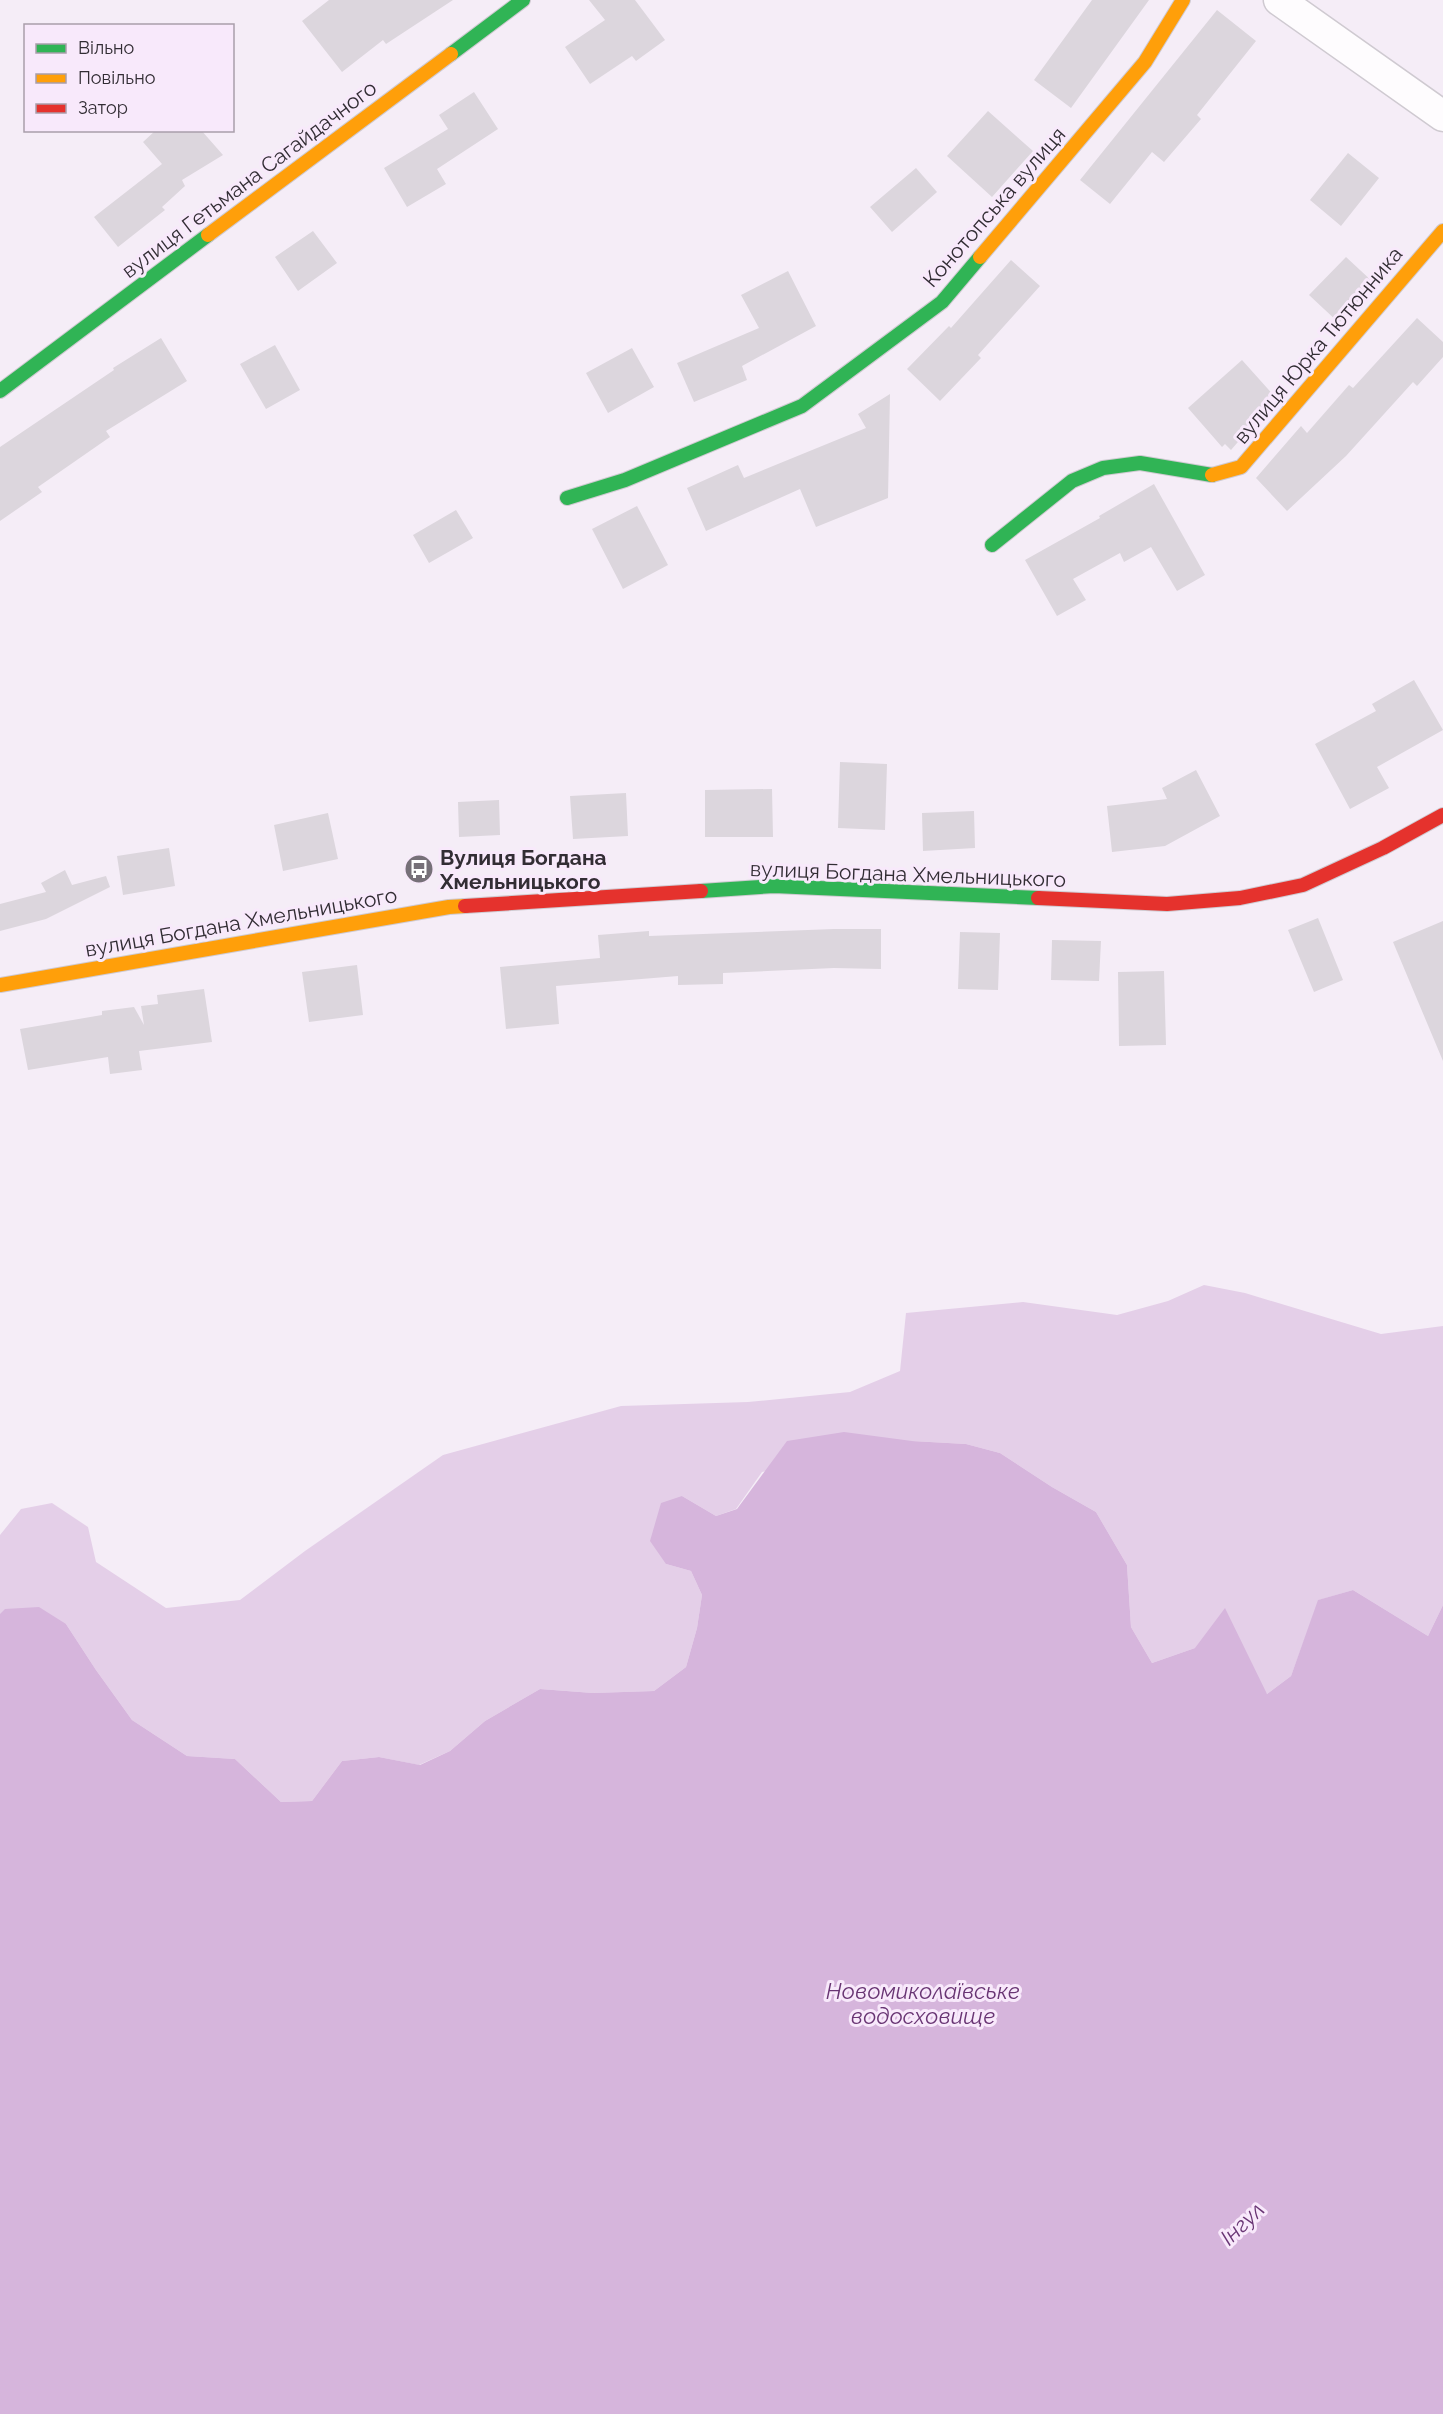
<svg xmlns="http://www.w3.org/2000/svg" width="1443" height="2414" viewBox="0 0 1443 2414" font-family="Raleway,sans-serif">
  <style>
    .green { fill: #e4cfe8 }
    .water { fill: #d6b5dc }
    .building { fill: #dcd6dd }
    .lines { fill: none; stroke-linecap: round; stroke-linejoin: round }
    .street-casing { stroke: #cfcad1; stroke-width: 33 }
    .fast-casing { stroke: #cfcad1; stroke-width: 16 }
    .slow-casing { stroke: #cfcad1; stroke-width: 16 }
    .jam-casing { stroke: #cfcad1; stroke-width: 16 }
    .street { stroke: #fefcfe; stroke-width: 30 }
    .fast { stroke: #30b455; stroke-width: 14 }
    .slow { stroke: #ff9f0a; stroke-width: 14 }
    .jam { stroke: #e5322d; stroke-width: 14 }
    .labels { text-anchor: middle; dominant-baseline: central; stroke-width: 6; stroke-linejoin: round; paint-order: stroke }
    .street-label { font-size: 21px; fill: #322d34; stroke: #f8e9fb }
    .poi-label { font-size: 21px; font-weight: bold; fill: #322d34; stroke: #f8e9fb; text-anchor: start }
    .water-label { font-size: 22px; font-style: italic; fill: #693574; stroke: #f8e9fb }
  </style>
  <rect width="100%" height="100%" fill="#f5edf7"/>
  <!-- green -->
  <path class="green" d="M1204,1285L1245,1293L1381,1334L1443,1326V1605L1428,1636L1353,1590L1319,1600L1291,1676L1267,1694L1195,1648L1152,1663L1131,1627L1127,1565L1096,1512L1052,1487L1000,1453L966,1444L912,1441L762,1472L736,1509L716,1516L682,1496L666,1564L691,1571L702,1595L697,1628L686,1667L654,1691L593,1693L540,1689L485,1721L450,1751L419,1765L379,1757L342,1761L312,1801L281,1802L235,1759L187,1756L132,1720L96,1670L66,1624L0,1614V1535L21,1509L52,1503L88,1527L96,1562L166,1608L240,1600L305,1551L443,1455L621,1406L748,1402L850,1392L900,1371L906,1313L1023,1302L1117,1315L1168,1301Z"/>
  <!-- water -->
  <path class="water" d="M844,1432L912,1441L966,1444L1000,1453L1052,1487L1096,1512L1127,1565L1131,1627L1152,1663L1195,1648L1225,1608L1267,1694L1291,1676L1318,1600L1353,1590L1428,1636L1443,1605V2414H0V1614L5,1609L39,1607L66,1624L96,1670L132,1720L187,1756L235,1759L281,1802L312,1801L342,1761L379,1757L420,1765L450,1751L485,1721L540,1689L593,1693L654,1691L686,1667L697,1628L702,1595L691,1571L666,1564L650,1541L661,1503L682,1496L716,1516L737,1509L787,1441Z"/>
  <!-- building -->
  <path class="building" d="M329,0H453L386,44L383,40L342,72L302,21Z
    M589,0H635L665,40L636,61L632,56L590,84L565,47L605,20Z
    M1092,0H1149L1071,108L1034,80Z
    M1217,10L1256,41L1197,115L1201,119L1164,162L1152,152L1110,204L1080,180Z
    M474,92L498,129L437,169L446,184L407,207L384,168L448,129L439,115Z
    M988,111L1033,151L992,197L947,156Z
    M156,130H201L223,155L182,180L185,186L162,207L165,210L118,247L94,217L162,164L143,142Z
    M1348,153L1379,178L1341,226L1310,200Z
    M916,168L937,192L892,232L870,207Z
    M313,231L337,263L298,291L275,257Z
    M1346,257L1374,283L1339,323L1309,295Z
    M1011,260L1040,286L978,355L981,358L940,401L907,369L949,326L951,328Z
    M788,271L816,326L742,366L747,380L694,402L677,363L759,328L741,295Z
    M1417,318L1443,342V357L1417,386L1413,382L1346,456L1287,511L1256,478L1301,426L1307,433L1349,385L1353,388Z
    M161,338L187,381L106,431L110,437L38,487L42,492L0,521V447L114,370L113,368Z
    M275,345L300,390L266,409L240,364Z
    M632,348L654,387L608,413L586,373Z
    M1242,360L1276,398L1231,450L1225,444L1222,447L1188,408Z
    M890,394L888,498L816,527L800,489L706,531L687,488L738,465L744,478L866,428L858,414Z
    M1154,484L1205,575L1177,591L1151,547L1124,562L1120,553L1073,579L1086,600L1057,616L1025,560L1100,518L1099,516Z
    M637,506L668,565L623,589L592,529Z
    M456,510L473,538L429,563L413,535Z
    M1414,680L1443,730L1377,767L1389,788L1350,809L1315,744L1376,711L1372,704Z
    M840,762L887,764L885,830L838,828Z
    M1196,770L1220,816L1165,846L1112,852L1107,806L1167,799L1162,788Z
    M772,789L773,837H705V790Z
    M626,793L628,836L573,839L570,796Z
    M499,800L500,835L459,837L458,802Z
    M974,811L975,848L923,851L922,813Z
    M328,813L338,859L283,871L274,825Z
    M169,848L175,886L123,895L117,856Z
    M65,870L72,885L106,876L110,887L46,919L0,931V904L46,892L41,883Z
    M1318,918L1343,980L1314,992L1288,930Z
    M1443,921V1061L1393,942Z
    M834,929H881V969L834,968L723,973V984L678,985V976L556,986L559,1024L506,1029L500,967L600,958L598,935L649,931V936Z
    M960,932L1000,933L998,990L958,989Z
    M1052,940L1101,941L1099,981L1051,980Z
    M357,965L363,1015L309,1022L302,972Z
    M1164,971L1166,1045L1119,1046L1118,972Z
    M204,989L212,1042L139,1051L142,1070L110,1074L108,1057L28,1070L20,1029L102,1015V1011L134,1007L144,1025L141,1006L158,1004L157,995Z"/>
  <g class="lines">
    <!-- street casing -->
    <g class="street-casing">
      <path id="street" d="M1279,0L1443,116"/>
    </g>
    <!-- fast casing -->
    <g class="fast-casing">
      <path id="fast" d="M451,54L523,0
        M0,391L208,235
        M567,498L625,480L802,406L942,302L980,257
        M992,545L1072,481L1103,468L1140,463L1212,475
        M701,891L774,886L1038,898"/>
    </g>
    <!-- slow casing -->
    <g class="slow-casing">
      <path id="slow" d="M208,235L451,54
        M980,257L1145,62L1183,0
        M1212,475L1241,467L1443,231
        M0,985L449,907L465,906"/>
    </g>
    <!-- jam casing -->
    <g class="jam-casing">
      <path id="jam" d="M1038,898L1167,904L1240,898L1303,885L1383,848L1443,815
        M465,906L701,891"/>
    </g>
    <!-- street -->
    <use href="#street" class="street"/>
    <!-- fast -->
    <use href="#fast" class="fast"/>
    <!-- slow -->
    <use href="#slow" class="slow"/>
    <!-- jam -->
    <use href="#jam" class="jam"/>
  </g>
  <!-- icons -->
  <defs>
    <g id="bus-disc" transform="scale(1.5)"><circle r="9.5" fill="#767078" stroke="#f8e9fb"/><path d="M-5-6H5V4H4V6H2V4H-2V6H-4V4H-5ZM-3.5-4V0h7V-4ZM-3.5 1.2v1.5H-2V1.2ZM2 1.2v1.5H3.5V1.2Z" fill="#fff"/></g>
  </defs>
  <g fill-rule="evenodd">
    <use href="#bus-disc" x="419" y="869"/>
  </g>
  <g class="labels">
    <!-- street labels -->
    <g class="street-label">
      <text transform="translate(249 179) rotate(-37)">вулиця Гетьмана Сагайдачного</text>
      <text transform="translate(994 207) rotate(-49)">Конотопська вулиця</text>
      <text transform="translate(1318 345) rotate(-50)">вулиця Юрка Тютюнника</text>
      <text transform="translate(908 874) rotate(2)">вулиця Богдана Хмельницького</text>
      <text transform="translate(241 922) rotate(-10)">вулиця Богдана Хмельницького</text>
    </g>
    <!-- poi labels -->
    <g class="poi-label">
      <text x="440" y="857">Вулиця Богдана<tspan x="440" dy="24">Хмельницького</tspan></text>
    </g>
    <!-- water labels -->
    <g class="water-label">
      <text x="923" y="1991">Новомиколаївське<tspan x="923" dy="25">водосховище</tspan></text>
      <text transform="translate(1242 2223) rotate(-44)">Інгул</text>
    </g>
  </g>
  <!-- legend -->
  <rect x="24" y="24" width="210" height="108" fill="#f8e9fb" stroke="#a99eab" stroke-width="1.5"/>
  <rect x="36" y="44" width="30" height="9" fill="#30b455" stroke="#a99eab" stroke-width="1.5"/>
  <text x="78" y="54" font-size="18" fill="#322d34">Вільно</text>
  <rect x="36" y="74" width="30" height="9" fill="#ff9f0a" stroke="#a99eab" stroke-width="1.5"/>
  <text x="78" y="84" font-size="18" fill="#322d34">Повільно</text>
  <rect x="36" y="104" width="30" height="9" fill="#e5322d" stroke="#a99eab" stroke-width="1.5"/>
  <text x="78" y="114" font-size="18" fill="#322d34">Затор</text>
</svg>
